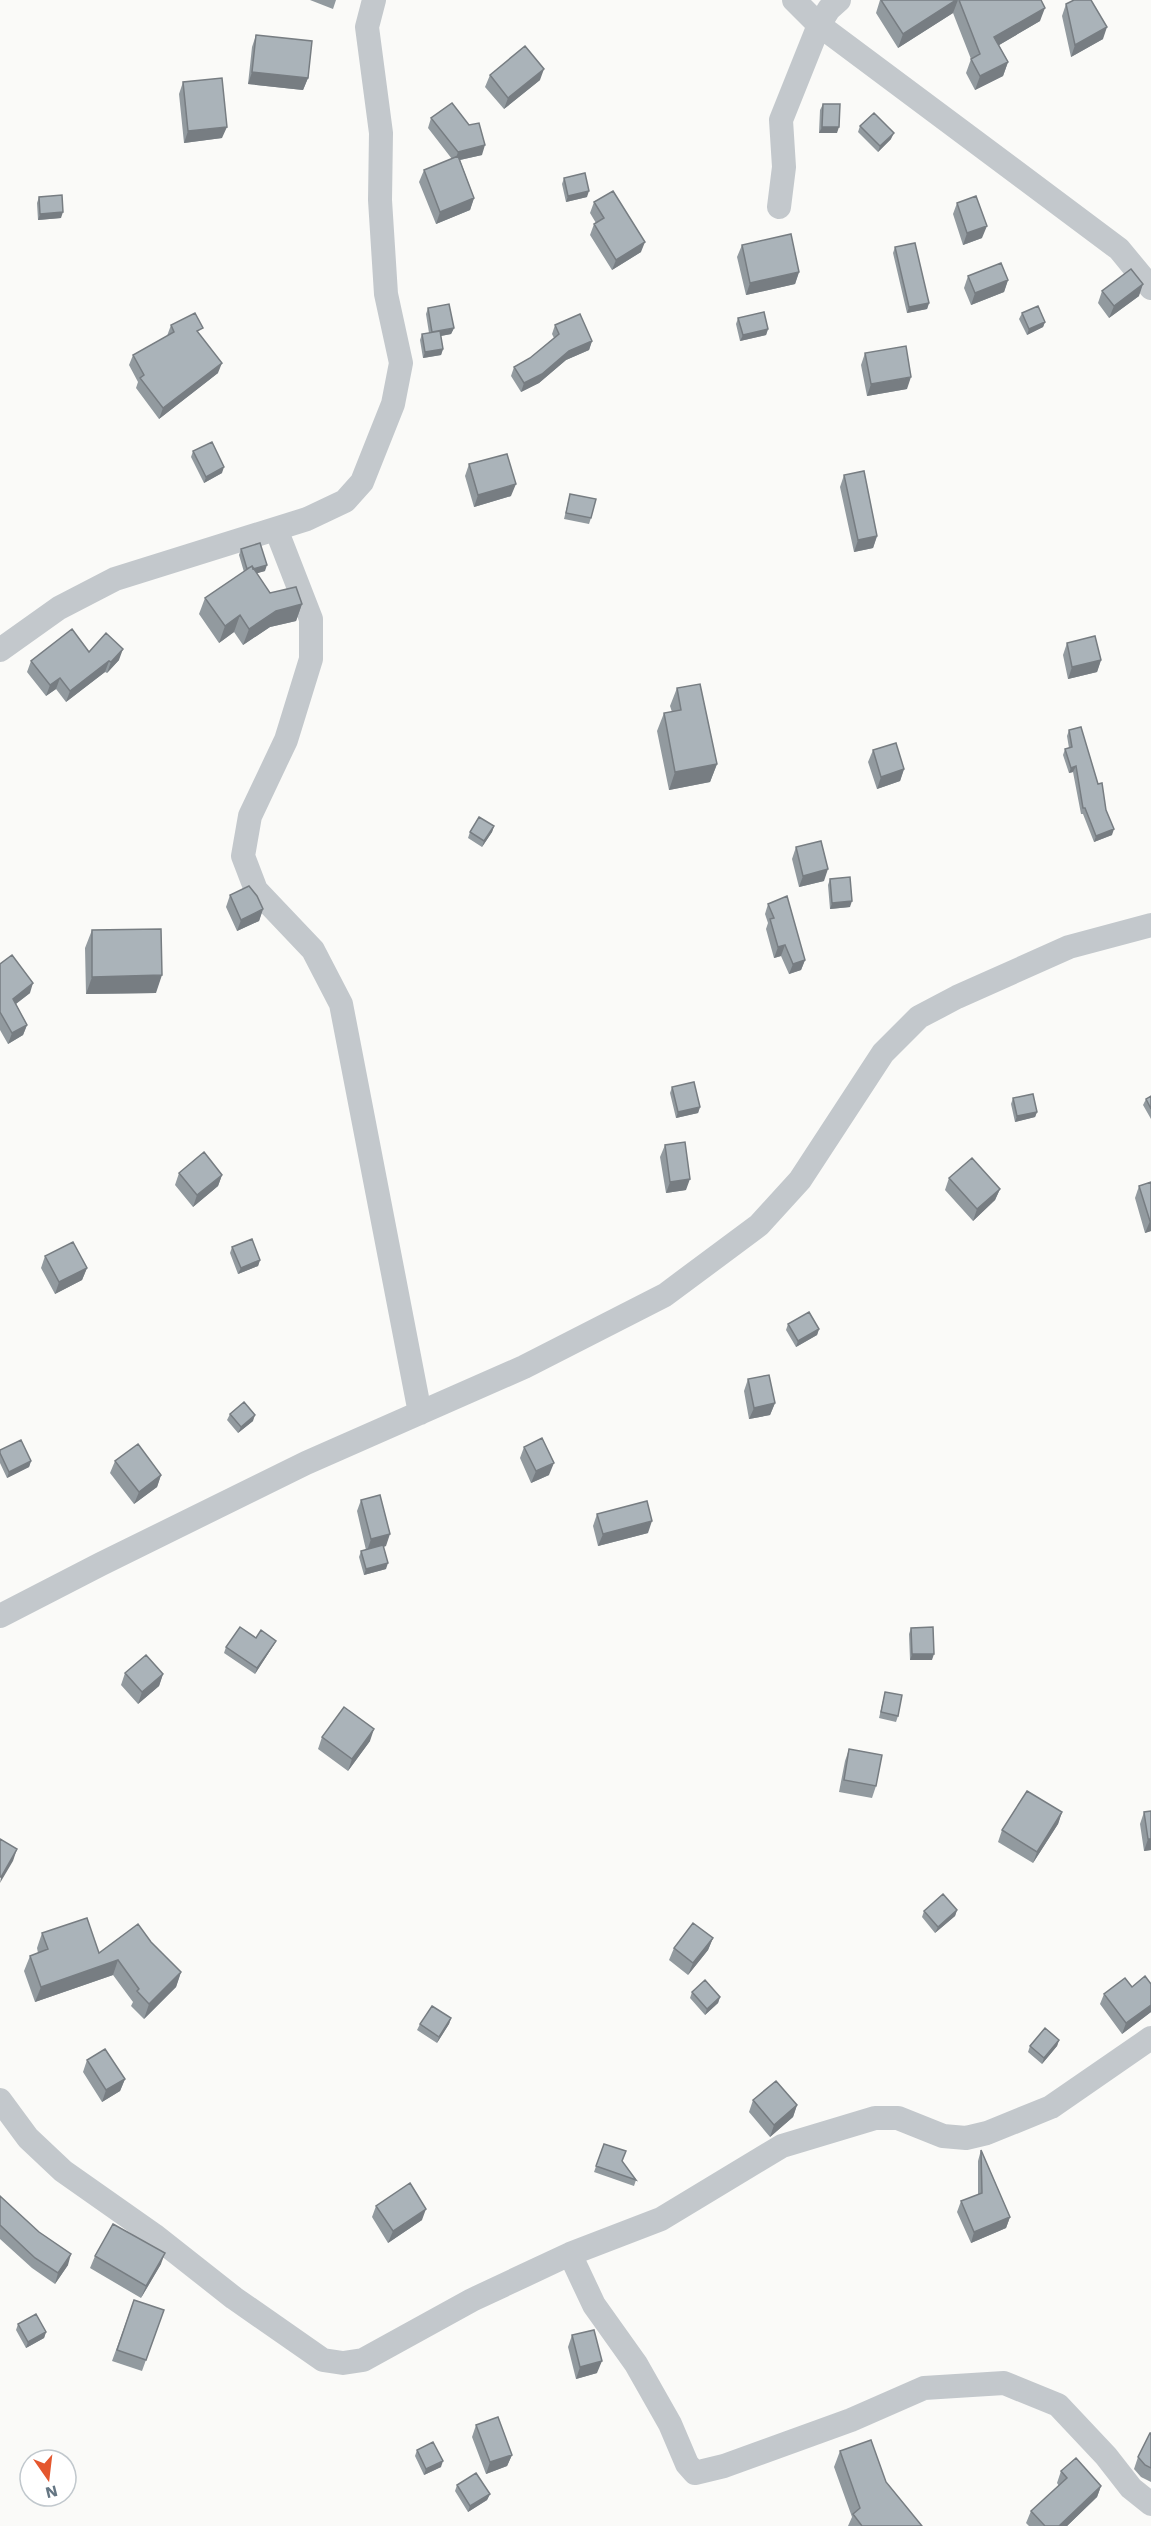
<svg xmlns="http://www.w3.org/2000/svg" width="1151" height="2526" viewBox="0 0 1151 2526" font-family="'Work Sans',sans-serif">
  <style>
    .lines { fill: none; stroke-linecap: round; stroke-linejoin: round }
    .minor { stroke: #c3c8cc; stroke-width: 24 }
    .wall { fill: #929a9f }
    .shaded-wall { fill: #777d82 }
    .building { fill: #aab3b9; stroke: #777d82; stroke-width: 1.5 }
  </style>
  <rect width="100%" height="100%" fill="#fafaf8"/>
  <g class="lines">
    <!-- minor -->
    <path class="minor" d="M794,0L819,25L1119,249L1151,288
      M779,207L784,167L781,120L819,25L829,9L839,0
      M276,529L311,619V659L286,740L250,816L243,856L256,890L313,950L341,1004L420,1413
      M0,650L59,608L115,579L307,519L345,501L362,482L393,404L401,363L386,294L380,200L381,133L367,27L374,0
      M0,1616L101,1564L306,1463L524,1367L665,1295L759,1225L800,1180L883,1053L919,1017L957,997L1069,947L1151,925
      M0,2100L28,2138L63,2171L154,2235L234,2298L323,2360L343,2363L363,2360L472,2300L570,2254L661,2219L782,2146L875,2118H898L943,2136L966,2138L987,2133L1051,2107L1151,2038
      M570,2254L594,2305L636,2364L670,2424L687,2464L695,2473L724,2466L851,2420L924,2388L1004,2383L1058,2405L1106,2456L1131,2488L1151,2504"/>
  </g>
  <!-- wall -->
  <path class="wall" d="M310,0H336L333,9Z
    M880,0H1041L1040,21L999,45L1008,62L1003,76L975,90L966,73L971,59L953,13L898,48L876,13Z
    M1066,4L1103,39L1071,57L1062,16Z
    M256,35L308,78L303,90L248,84L252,47Z
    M490,75L540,80L504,109L485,87Z
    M183,82L222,138L184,143L179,94Z
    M823,104L837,133H819L820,110Z
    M431,118L482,155L460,160L474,198L470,210L436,224L419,182L424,170L452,159L428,128Z
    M860,126L891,139L878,152L858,132Z
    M564,178L587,197L566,202L562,184Z
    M39,197L61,218L38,220L37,203Z
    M594,202L641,252L612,270L590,235L594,224L596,223L590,213Z
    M957,203L982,238L963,245L953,214Z
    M742,245L799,272L795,284L746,295L737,257Z
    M895,247L929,303L927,309L907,313L893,253Z
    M968,276L1008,280L1004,292L971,305L964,288Z
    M1102,291L1139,296L1109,318L1098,303Z
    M428,308L454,328L451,334L441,336L443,349L441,355L423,358L420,340L422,334L429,333L426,314Z
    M1022,313L1045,322L1043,327L1027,335L1019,319Z
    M738,318L768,329L766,335L740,341L736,324Z
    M171,325L200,335L218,373L159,419L136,388L138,382L129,365L133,355L167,336Z
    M555,325L592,341L589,350L566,360L539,383L521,392L511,376L514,367L530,358L554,338L552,334Z
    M865,353L907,389L867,396L861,365Z
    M193,451L222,473L204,483L191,457Z
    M469,464L511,496L474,507L465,476Z
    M844,475L877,536L873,548L854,552L840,487Z
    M570,494L591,518L589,524L564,519Z
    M241,549L265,571L256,573L270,593L302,604L296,621L270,627L243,645L234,632L219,643L199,614L205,598L244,572L239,555Z
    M1067,643L1101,660L1097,672L1068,679L1063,655Z
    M119,660L107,673L105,672L66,702L56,689L46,696L27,672L31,661Z
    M677,688L717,764L710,782L669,790L657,731L664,713L672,712L670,706Z
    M1069,730L1098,784L1106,810L1112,835L1094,842L1083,814H1081L1073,772L1069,773L1063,755L1065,749L1069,748L1067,736Z
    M873,750L904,769L900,781L877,789L868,762Z
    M494,826L492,832L482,847L468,838L470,832Z
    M796,847L824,881L799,887L792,859Z
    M830,879L850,907L830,909L828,885Z
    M230,895L263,909L259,921L237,931L226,907Z
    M768,904L805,960L801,970L789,974L781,956L774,958L766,929L768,923L765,914Z
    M92,930L156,993L86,994L85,948Z
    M0,964L30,993L16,1004L27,1025L23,1035L8,1044L0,1030Z
    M672,1087L700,1107L698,1113L676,1118L670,1093Z
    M1151,1096V1119L1143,1105L1146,1099Z
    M1013,1098L1037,1112L1035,1117L1015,1122L1011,1104Z
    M665,1145L686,1190L666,1193L660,1157Z
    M179,1173L222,1175L218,1186L193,1207L175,1185Z
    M949,1178L1000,1189L995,1200L973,1221L945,1190Z
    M1151,1182V1231L1145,1233L1135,1198L1139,1186Z
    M232,1247L260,1260L258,1266L238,1274L230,1253Z
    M45,1256L87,1268L82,1280L55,1294L41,1268Z
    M788,1324L819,1329L817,1335L796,1347L786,1330Z
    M748,1379L775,1403L770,1415L749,1419L744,1391Z
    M230,1414L253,1421L238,1433L227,1420Z
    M524,1447L549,1475L531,1483L520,1458Z
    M0,1450L31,1461L29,1467L7,1478L0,1463Z
    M115,1461L161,1475L157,1487L134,1504L110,1473Z
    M361,1500L386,1546L383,1547L386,1569L364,1575L359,1557L361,1551L366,1550L357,1511Z
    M597,1514L648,1533L598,1546L593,1526Z
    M911,1628L932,1660H910L909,1634Z
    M256,1638L276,1641L273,1646L255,1674L224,1653L226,1647Z
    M125,1673L163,1674L159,1686L138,1704L121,1685Z
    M885,1692L898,1716L896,1722L879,1718Z
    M322,1737L370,1741L348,1771L318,1749Z
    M849,1749L876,1786L872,1798L839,1792L845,1761Z
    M1151,1811V1850L1144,1851L1140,1824L1144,1812Z
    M1062,1812L1058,1824L1033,1863L998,1842L1002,1830Z
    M957,1910L955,1916L935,1933L922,1917L924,1911Z
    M42,1933L99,1953L151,1942L181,1972L176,1987L144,2019L131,2006L133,2002L113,1975L35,2002L24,1971L30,1956L38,1953L37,1948Z
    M713,1938L708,1950L688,1975L669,1960L674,1948Z
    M1151,1984V2012L1122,2034L1100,2004L1104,1994L1132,1987Z
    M692,1992L720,1997L718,2003L705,2015L690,1998Z
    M451,2018L449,2024L437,2043L417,2030L420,2024Z
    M1059,2040L1057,2046L1042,2064L1028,2052L1030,2046Z
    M87,2060L125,2079L120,2091L102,2102L83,2072Z
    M753,2100L797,2105L793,2117L770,2137L749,2112Z
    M604,2144L622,2161L636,2180L634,2186L594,2172Z
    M981,2150L1010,2217L1006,2228L971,2243L957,2212L961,2201L978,2195V2161Z
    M0,2196L68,2265L55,2284L32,2268L0,2239Z
    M376,2206L422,2220L388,2243L372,2217Z
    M95,2256L161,2264L141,2298L90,2268Z
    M134,2300L164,2310L142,2371L112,2361Z
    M18,2324L46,2332L44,2338L26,2348L16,2330Z
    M572,2335L597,2373L576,2379L568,2347Z
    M476,2425L512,2455L507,2466L486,2474L472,2437Z
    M1151,2433V2482L1141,2477L1134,2469L1138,2457Z
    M417,2450L441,2467L424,2475L415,2456Z
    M840,2451L886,2482L922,2526H848L852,2517L834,2467Z
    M1061,2471L1101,2486L1097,2497L1067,2526H1029L1026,2523L1031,2511L1059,2486L1057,2483Z
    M457,2485L490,2494L487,2500L468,2512L455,2491Z"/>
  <!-- shaded-wall -->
  <path class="shaded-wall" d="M956,0H958L953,13L898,48L903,34Z
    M1045,8L1040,21L989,51L994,37Z
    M1107,27L1103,39L1071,57L1075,45Z
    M1008,62L1003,76L975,90L980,76Z
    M544,69L540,80L504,109L508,98Z
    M252,72L308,78L303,90L248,84Z
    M227,127L222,138L184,143L188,131Z
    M822,127H839L837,133H819Z
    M894,133L891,139L878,152L880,146Z
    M485,145L482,155L455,161L458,152Z
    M589,191L587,197L566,202L568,196Z
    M474,198L470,210L436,224L440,212Z
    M63,212L61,218L38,220L40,214Z
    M987,226L982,238L963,245L967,233Z
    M645,242L641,252L612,270L616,260Z
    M799,272L795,284L746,295L750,283Z
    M1008,280L1004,292L971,305L975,293Z
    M1143,284L1139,296L1109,318L1114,306Z
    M929,303L927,309L907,313L909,307Z
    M1045,322L1043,327L1027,335L1029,329Z
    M454,328L451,334L430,338L432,332Z
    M768,329L766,335L740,341L743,335Z
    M592,341L589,350L566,360L539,383L521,392L524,383L569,351Z
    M443,349L441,355L423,358L425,352Z
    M222,363L218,373L159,419L163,408Z
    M911,377L907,389L867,396L871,384Z
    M224,467L222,473L204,483L206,477Z
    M516,484L511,496L474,507L478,495Z
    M877,536L873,548L854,552L858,540Z
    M267,565L265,571L245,577L248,571Z
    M302,604L296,621L270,627L243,645L249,629L276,611Z
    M240,615L234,632L219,643L225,626Z
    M123,649L119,660L107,673L111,662Z
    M1101,660L1097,672L1068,679L1072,667Z
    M109,661L105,672L66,702L70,691Z
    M60,678L56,689L46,696L50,685Z
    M717,764L710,782L669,790L675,772Z
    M1076,766L1073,772L1069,773L1071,768Z
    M904,769L900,781L877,789L881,777Z
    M494,826L492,832L482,847L484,841Z
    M1114,829L1112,835L1094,842L1096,836Z
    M828,869L824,881L799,887L803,876Z
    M852,901L850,907L830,909L832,903Z
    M263,909L259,921L237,931L241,920Z
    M785,945L781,956L774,958L778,947Z
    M805,960L801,970L789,974L793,964Z
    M162,975L156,993L86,994L92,977Z
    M33,983L30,993L9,1009L13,999Z
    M27,1025L23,1035L8,1044L12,1033Z
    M700,1107L698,1113L676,1118L678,1112Z
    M1037,1112L1035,1117L1015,1122L1017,1116Z
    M222,1175L218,1186L193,1207L197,1195Z
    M690,1179L686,1190L666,1193L670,1182Z
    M1000,1189L995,1200L973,1221L977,1209Z
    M1150,1221H1151V1231L1145,1233Z
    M260,1260L258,1266L238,1274L241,1268Z
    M87,1268L82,1280L55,1294L59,1282Z
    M819,1329L817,1335L796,1347L798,1341Z
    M775,1403L770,1415L749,1419L754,1408Z
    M255,1415L253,1421L238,1433L241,1427Z
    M31,1461L29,1467L7,1478L9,1472Z
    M554,1463L549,1475L531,1483L536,1471Z
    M161,1475L157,1487L134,1504L139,1492Z
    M652,1521L648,1533L598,1546L603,1534Z
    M390,1534L386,1546L367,1551L371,1539Z
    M388,1563L386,1569L364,1575L366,1569Z
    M276,1641L273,1646L255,1674L257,1668Z
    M912,1654H934L932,1660H910Z
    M163,1674L159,1686L138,1704L142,1692Z
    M374,1729L370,1741L348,1771L352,1759Z
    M1062,1812L1058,1824L1033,1863L1037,1852Z
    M1148,1839H1151V1850L1144,1851Z
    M17,1849L13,1861L0,1883L1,1877Z
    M957,1910L955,1916L935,1933L938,1927Z
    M713,1938L708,1950L688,1975L693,1963Z
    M118,1960L113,1975L35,2002L41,1987Z
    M181,1972L176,1987L144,2019L149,2004Z
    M720,1997L718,2003L705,2015L707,2009Z
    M1151,2005V2012L1122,2034L1126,2023Z
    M451,2018L449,2024L437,2043L439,2037Z
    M1059,2040L1057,2046L1042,2064L1044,2058Z
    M125,2079L120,2091L102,2102L106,2090Z
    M797,2105L793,2117L770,2137L774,2125Z
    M426,2209L422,2220L388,2243L393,2231Z
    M1010,2217L1006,2228L971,2243L974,2232Z
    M165,2253L161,2264L141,2298L146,2286Z
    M71,2254L68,2265L55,2284L58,2273Z
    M46,2332L44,2338L26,2348L28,2342Z
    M602,2361L597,2373L576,2379L580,2367Z
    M512,2455L507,2466L486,2474L490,2462Z
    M443,2461L441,2467L424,2475L426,2469Z
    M1101,2486L1097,2497L1067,2526H1059Z
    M490,2494L487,2500L468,2512L470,2506Z"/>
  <!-- building -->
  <path class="building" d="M881,0H956L903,34Z
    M959,0H1041L1045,8L994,37L1008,62L980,76L971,59L980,54Z
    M1074,0H1091L1107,27L1075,45L1066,4Z
    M256,35L312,41L308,78L252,72Z
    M525,46L544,69L508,98L490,75Z
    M222,78L227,127L188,131L183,82Z
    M452,103L469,125L479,123L485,145L458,152L431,118Z
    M823,104H840L839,127H822Z
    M874,113L894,133L880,146L860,126Z
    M458,156L474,198L440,212L424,170Z
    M585,173L589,191L568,196L564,178Z
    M613,191L645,242L616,260L594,224L604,218L594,202Z
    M62,195L63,212L40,214L39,197Z
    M976,196L987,226L967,233L957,203Z
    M791,234L799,272L750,283L742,245Z
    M915,243L929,303L909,307L895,247Z
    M1001,263L1008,280L975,293L968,276Z
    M1131,269L1143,284L1114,306L1102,291Z
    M449,304L454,328L432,332L428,308Z
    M1038,306L1045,322L1029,329L1022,313Z
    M764,312L768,329L743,335L738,318Z
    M195,313L203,328L197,331L222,363L163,408L140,378L144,375L133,355L174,332L171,325Z
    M580,314L592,341L569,351L542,374L524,383L514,367L530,358L559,334L555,325Z
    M440,331L443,349L425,352L422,334Z
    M906,346L911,377L871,384L865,353Z
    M212,442L224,467L206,477L193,451Z
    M507,454L516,484L478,495L469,464Z
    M864,471L877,536L858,540L844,475Z
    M570,494L596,499L591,518L566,513Z
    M260,543L267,565L253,569L252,566L247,569L241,549Z
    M252,566L270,593L296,587L302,604L276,611L249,629L240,615L225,626L205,598Z
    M72,629L89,652L106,633L123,649L111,662L109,661L70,691L60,678L50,685L31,661Z
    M1095,636L1101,660L1072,667L1067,643Z
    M700,684L717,764L675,772L664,713L681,710L677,688Z
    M1081,727L1098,784L1102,783L1106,810L1114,829L1096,836L1085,808H1083L1076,766L1071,768L1065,749L1072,747L1069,730Z
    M896,743L904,769L881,777L873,750Z
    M479,817L494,826L484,841L470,832Z
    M821,841L828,869L803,876L796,847Z
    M850,877L852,901L832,903L830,879Z
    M249,886L257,896L263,909L241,920L230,895Z
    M787,896L805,960L793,964L785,945L778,947L770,919L774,918L768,904Z
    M161,929L162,975L92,977V930Z
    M12,955L33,983L13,999L27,1025L12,1033L0,1012V964Z
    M694,1082L700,1107L678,1112L672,1087Z
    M1033,1094L1037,1112L1017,1116L1013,1098Z
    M1151,1096V1109L1146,1099Z
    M685,1142L690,1179L670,1182L665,1145Z
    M204,1152L222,1175L197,1195L179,1173Z
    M972,1158L1000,1189L977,1209L949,1178Z
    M1151,1182V1221H1150L1139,1186Z
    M252,1239L260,1260L241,1268L232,1247Z
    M73,1242L87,1268L59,1282L45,1256Z
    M809,1312L819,1329L798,1341L788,1324Z
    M769,1375L775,1403L754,1408L748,1379Z
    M244,1402L255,1415L241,1427L230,1414Z
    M542,1438L554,1463L536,1471L524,1447Z
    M21,1440L31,1461L9,1472L0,1453V1450Z
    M138,1444L161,1475L139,1492L115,1461Z
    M380,1495L390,1534L371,1539L361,1500Z
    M647,1501L652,1521L603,1534L597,1514Z
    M383,1545L388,1563L366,1569L361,1551Z
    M240,1627L256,1638L261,1630L276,1641L257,1668L226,1647Z
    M933,1627L934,1654H912L911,1628Z
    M146,1655L163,1674L142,1692L125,1673Z
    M885,1692L902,1695L898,1716L881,1712Z
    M344,1707L374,1729L352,1759L322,1737Z
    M849,1749L882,1755L876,1786L844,1780Z
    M1027,1791L1062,1812L1037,1852L1002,1830Z
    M1151,1811V1839H1148L1144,1812Z
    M0,1839L17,1849L1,1877H0Z
    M943,1894L957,1910L938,1927L924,1911Z
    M87,1918L99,1953L138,1924L151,1942L181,1972L149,2004L137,1991L139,1989L118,1960L41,1987L30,1956L48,1949L42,1933Z
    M693,1923L713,1938L693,1963L674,1948Z
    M1145,1976L1151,1984V2005L1126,2023L1104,1994L1125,1978L1132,1987Z
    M705,1980L720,1997L707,2009L692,1992Z
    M432,2006L451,2018L439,2037L420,2024Z
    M1045,2028L1059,2040L1044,2058L1030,2046Z
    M105,2049L125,2079L106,2090L87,2060Z
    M776,2081L797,2105L774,2125L753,2100Z
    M604,2144L626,2151L622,2161L636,2180L596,2166Z
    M981,2150L1010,2217L974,2232L961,2201L982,2193Z
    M410,2183L426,2209L393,2231L376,2206Z
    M0,2196L39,2232L71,2254L58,2273L35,2258L0,2225Z
    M113,2224L165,2253L146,2286L95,2256Z
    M134,2300L164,2310L146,2360L117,2350Z
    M36,2314L46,2332L28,2342L18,2324Z
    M594,2330L602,2361L580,2367L572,2335Z
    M498,2417L512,2455L490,2462L476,2425Z
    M1150,2433H1151V2468L1145,2465L1138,2457Z
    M871,2440L886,2482L922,2526H862L853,2514L860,2508L840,2451Z
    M433,2442L443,2461L426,2469L417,2450Z
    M1076,2458L1101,2486L1059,2526H1045L1031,2511L1067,2478L1061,2471Z
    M476,2473L490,2494L470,2506L457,2485Z"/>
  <!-- north arrow -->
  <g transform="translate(48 2478) rotate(166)"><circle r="28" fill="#ffffff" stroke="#c1c8cd" stroke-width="1.5"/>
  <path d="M0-4.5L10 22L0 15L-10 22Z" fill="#e4572e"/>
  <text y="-9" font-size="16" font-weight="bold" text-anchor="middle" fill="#657683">N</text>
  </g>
</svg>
